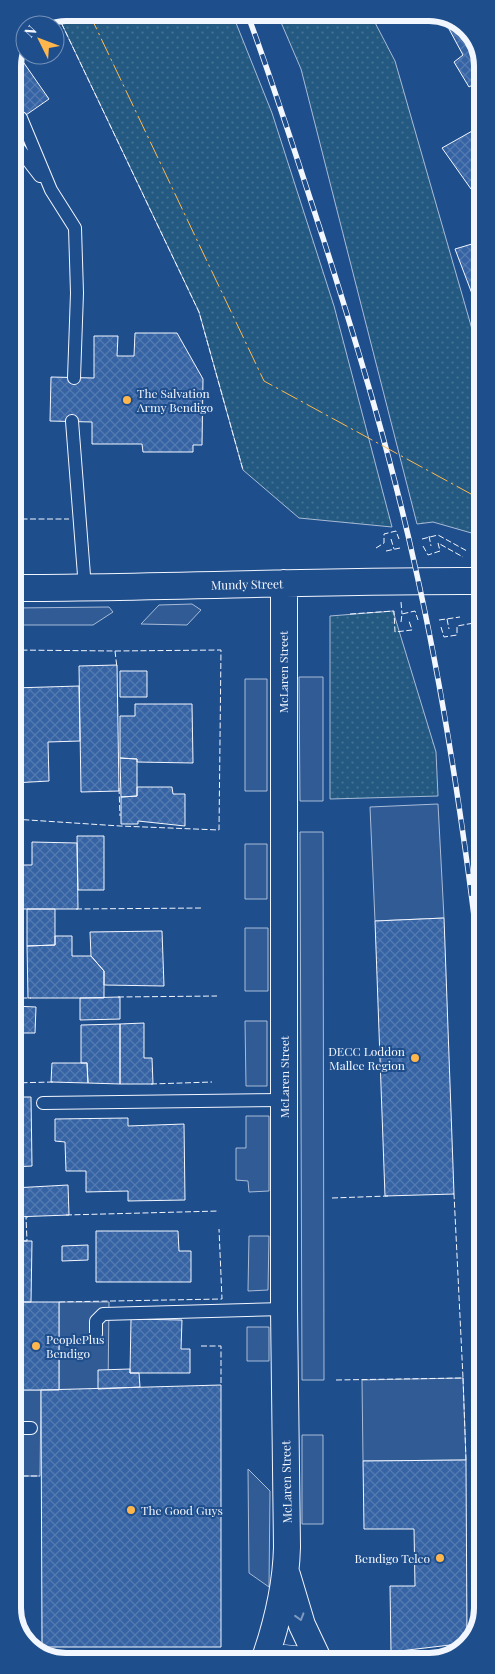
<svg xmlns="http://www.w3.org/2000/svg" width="495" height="1674" viewBox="0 0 495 1674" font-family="'Playfair Display',serif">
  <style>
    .grass { fill: url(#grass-dots); stroke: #a8bbd7 }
    .parking { fill: #305b95; stroke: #a8bbd7 }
    .building { fill: url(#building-cross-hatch); stroke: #f2f6ff }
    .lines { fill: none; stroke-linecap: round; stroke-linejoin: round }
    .lane-casing { stroke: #f2f6ff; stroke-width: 14 }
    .street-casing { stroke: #f2f6ff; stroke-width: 28 }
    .secondary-casing { stroke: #f2f6ff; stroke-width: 29 }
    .lane { stroke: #1f4e8c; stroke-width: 12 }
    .street { stroke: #1f4e8c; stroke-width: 26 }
    .secondary { stroke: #1f4e8c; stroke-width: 28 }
    .rail-casing { stroke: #f2f6ff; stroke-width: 5.5 }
    .rail { stroke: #1f4e8c; stroke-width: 4; stroke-dasharray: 11; stroke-linecap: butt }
    .fence { stroke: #f2f6ff; stroke-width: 1; stroke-dasharray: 6 2.5; stroke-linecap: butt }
    .power { stroke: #ffb74d; stroke-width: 1; stroke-dasharray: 18 4 2.5 4; stroke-linecap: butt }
    .oneway { stroke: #7e9ac0 }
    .poi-dot { fill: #ffb74d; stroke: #1f4e8c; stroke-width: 2 }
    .labels { text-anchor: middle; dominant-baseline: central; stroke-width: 4; stroke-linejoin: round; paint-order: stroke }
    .poi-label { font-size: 12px; fill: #f2f6ff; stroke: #1f4e8c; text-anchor: start }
    .street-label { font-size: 12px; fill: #f2f6ff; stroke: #1f4e8c }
    .rim { fill: none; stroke: #f2f6ff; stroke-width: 6 }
  </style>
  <defs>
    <pattern id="grass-dots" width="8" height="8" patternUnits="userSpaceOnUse" patternTransform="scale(1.25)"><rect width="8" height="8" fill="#245a82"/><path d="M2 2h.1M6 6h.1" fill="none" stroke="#447295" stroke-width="1.8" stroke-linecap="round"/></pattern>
    <pattern id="building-cross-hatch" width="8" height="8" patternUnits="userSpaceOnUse" patternTransform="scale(1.25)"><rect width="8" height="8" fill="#3563a3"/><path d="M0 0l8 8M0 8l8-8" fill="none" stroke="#537ab1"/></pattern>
  </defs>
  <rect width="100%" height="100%" fill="#1f4e8c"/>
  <!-- grass -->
  <path class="grass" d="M67,13H232L272,113L334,306L392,527L299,518L243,470L199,312L58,16Z
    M277,13H370L395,61L482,364V536L433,522L417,524L301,69Z
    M393,611L436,752L438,796L330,799V616Z"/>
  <!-- parking -->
  <path class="parking" d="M192,604L201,610L187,625L141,624L159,605Z
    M109,607L113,612L93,625H13V608Z
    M299,677H323V801H300Z
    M245,679H267V791H245Z
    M438,804L444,918L375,921L370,807Z
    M300,832H323L324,1380H302Z
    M245,844H267V899H245Z
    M245,928H268V991H245Z
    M245,1021H267V1086H246Z
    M246,1116H269V1191L249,1192L248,1181L236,1180V1148H246Z
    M249,1236H269L268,1290L248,1291Z
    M59,1302H109L108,1389L59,1390Z
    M247,1327H269V1361H247Z
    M463,1378L466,1460L363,1461L362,1380Z
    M13,1390H41L40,1476H14Z
    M302,1435H323V1524H302Z
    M248,1469L270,1491L269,1587L249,1573Z"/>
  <!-- building -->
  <path class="building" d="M459,24L464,26L481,56V80L469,87L454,62L463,55L449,29Z
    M17,53L49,99L13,124V63Z
    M481,126V181L471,189L442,148Z
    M482,241V320L455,249Z
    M135,333H177L203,379L202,445H193V452H143L142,444H92V422L50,421L51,377L94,378V336H118L117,356H134Z
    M13,448H17V486H13Z
    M117,665L119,791L81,792L79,666Z
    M120,671H147V697H120Z
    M79,686L80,741L48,742L49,781L13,783V688Z
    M135,704H192L193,763L137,762V759L120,758V716H135Z
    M120,758L137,759V796L121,797Z
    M137,787H172L173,794H185V826L138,821V824H121V797L137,796Z
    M77,836H104V890H78Z
    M32,842L77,843L78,909H13V889H22V865H32Z
    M27,909H55V945L27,946Z
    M444,918L454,1194L385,1196L375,921Z
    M162,931L164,986L104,985V971L91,956L90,932Z
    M55,936H72V956H91L104,971V998H28L27,946L55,945Z
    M120,997V1019L80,1020V998Z
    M13,1006L36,1007L35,1033H13Z
    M144,1023V1058H152L153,1084H120V1024Z
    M120,1024V1084L88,1083L87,1063H81V1025Z
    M52,1063H87L88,1083L51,1082Z
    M13,1097H31L32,1166L13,1167Z
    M128,1118V1126L184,1124L185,1200L128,1201V1191L86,1192V1171H66L65,1142L55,1141V1119Z
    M68,1185L69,1215L13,1217V1188Z
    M96,1231H178L179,1251H191V1282H96Z
    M13,1241H32L31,1302H13Z
    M88,1245V1260L62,1261V1246Z
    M13,1302H59V1390H13Z
    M131,1319L182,1320L181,1349H190V1373H130Z
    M130,1369V1373H139L140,1387L98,1389V1370Z
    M221,1385V1647H42L41,1390Z
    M466,1460L467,1643L391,1652L390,1586H415L414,1529H364L363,1461Z"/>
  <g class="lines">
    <!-- lane casing -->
    <g class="lane-casing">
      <path id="lane" d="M21,118L51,190L75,228L77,293L74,378
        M13,141L40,176
        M72,421L85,588
        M43,1103L284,1100
        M96,1334V1321L103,1314L284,1309
        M13,1428H31"/>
    </g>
    <!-- street casing -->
    <g class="street-casing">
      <path id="street" d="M13,588C169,588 325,580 482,581
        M287,1575L302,1625L319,1661
        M264,1661C277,1624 286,1587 287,1547L284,1309V583"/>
    </g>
    <!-- secondary casing -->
    <g class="secondary-casing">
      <path id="secondary" d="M278,1661L284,1659L304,1661"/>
    </g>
    <!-- lane -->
    <use href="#lane" class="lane"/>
    <!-- street -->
    <use href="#street" class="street"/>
    <!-- secondary -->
    <use href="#secondary" class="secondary"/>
    <!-- rail casing -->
    <g class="rail-casing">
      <path id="rail" d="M247,13C275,88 299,165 324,241C358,348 391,456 415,566C446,703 466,843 482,982"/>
    </g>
    <!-- rail -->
    <use href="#rail" class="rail"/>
    <!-- fence -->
    <path class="fence" d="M58,16L199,312L243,470
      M13,519H69
      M429,536L431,546
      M391,539L394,549
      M422,539L438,535L467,551
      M423,546L428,555L440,551L438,543L463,557
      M376,548L384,543V534L396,531L399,539
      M386,551L400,548
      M401,602L402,614
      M350,614L394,611L395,632L412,630L409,621
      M447,619L449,629
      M439,620L460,617
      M401,622L402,614L415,611L418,620
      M441,627L444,637L457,635V626L474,623
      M482,639L474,640L482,695
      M13,650L115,651L221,650L219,830L120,826L13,819
      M115,651L117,668
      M119,788L120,816
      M76,909L203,908
      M118,997L217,996
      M13,998H31
      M13,1083L53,1082
      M151,1084L212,1082
      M332,1198L388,1196
      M66,1215L219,1211
      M23,1241H27L26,1217H28
      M59,1302L222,1299L219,1229
      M201,1346H221V1385
      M463,1378L466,1460
      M336,1380L463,1378L454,1194H451
      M14,1476H40
      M30,1647H42
      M460,1647H461"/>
    <!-- power -->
    <path class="power" d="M89,13L264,381L482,500"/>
  </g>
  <!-- one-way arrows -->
  <defs><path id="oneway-chevron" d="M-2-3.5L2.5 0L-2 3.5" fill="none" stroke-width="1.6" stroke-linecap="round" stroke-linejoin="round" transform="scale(1.25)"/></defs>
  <use class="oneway" href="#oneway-chevron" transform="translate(300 1617) rotate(73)"/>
  <!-- markers -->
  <g class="poi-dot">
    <circle cx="127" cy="400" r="5"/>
    <circle cx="415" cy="1058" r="5"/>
    <circle cx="36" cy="1346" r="5"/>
    <circle cx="131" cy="1510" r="5"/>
    <circle cx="440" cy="1558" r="5"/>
  </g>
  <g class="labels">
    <!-- poi labels -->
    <g class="poi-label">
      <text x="137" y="393">The Salvation<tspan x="137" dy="14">Army Bendigo</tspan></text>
      <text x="405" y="1051" text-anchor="end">DECC Loddon<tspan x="405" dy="14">Mallee Region</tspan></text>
      <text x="46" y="1339">PeoplePlus<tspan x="46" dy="14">Bendigo</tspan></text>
      <text x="141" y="1510">The Good Guys</text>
      <text x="430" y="1558" text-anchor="end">Bendigo Telco</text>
    </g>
    <!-- street labels -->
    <g class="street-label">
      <text transform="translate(247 584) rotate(-1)">Mundy Street</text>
      <text transform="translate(283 672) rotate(-90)">McLaren Street</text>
      <text transform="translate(284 1077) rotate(-90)">McLaren Street</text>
      <text transform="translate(286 1482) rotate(-91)">McLaren Street</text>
    </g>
  </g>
  <!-- crop -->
  <path d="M0 0H495V1674H0ZM66 21H429A45 45 0 0 1 474 66V1608A45 45 0 0 1 429 1653H66A45 45 0 0 1 21 1608V66A45 45 0 0 1 66 21Z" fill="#1f4e8c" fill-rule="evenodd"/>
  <path class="rim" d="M66 21H429A45 45 0 0 1 474 66V1608A45 45 0 0 1 429 1653H66A45 45 0 0 1 21 1608V66A45 45 0 0 1 66 21Z"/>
  <!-- north arrow -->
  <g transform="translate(40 40) rotate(312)"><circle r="24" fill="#1f4e8c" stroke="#7391ba"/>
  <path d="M0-4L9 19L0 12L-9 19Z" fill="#ffb74d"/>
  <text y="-8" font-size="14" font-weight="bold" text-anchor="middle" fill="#f2f6ff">N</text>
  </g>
</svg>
